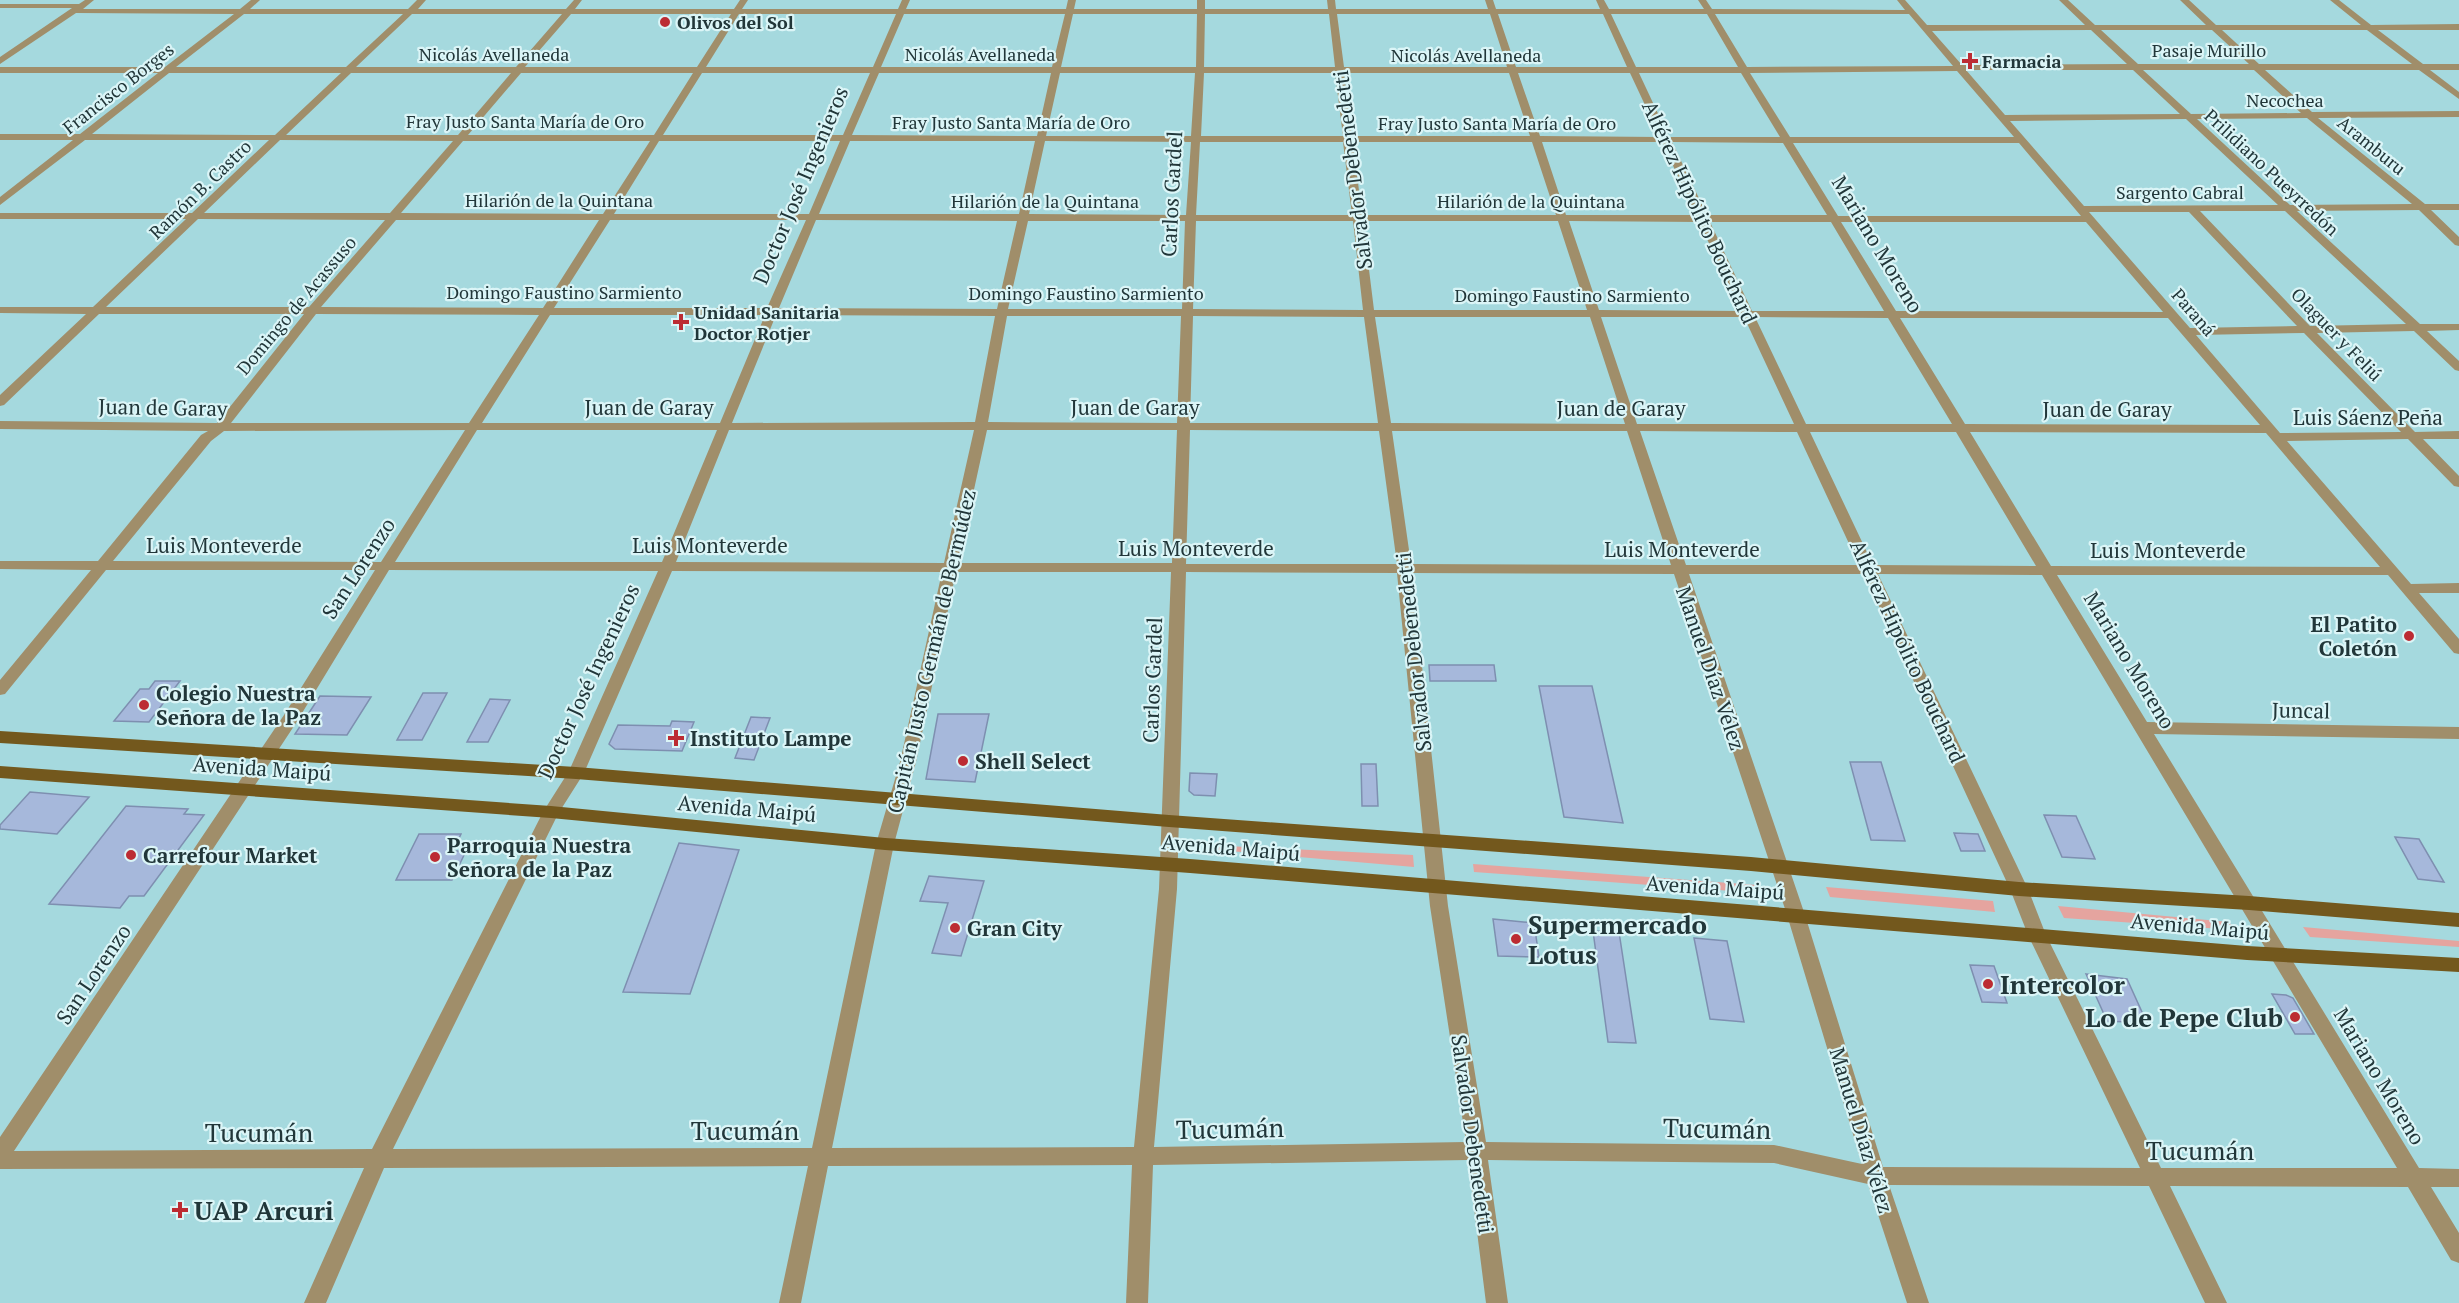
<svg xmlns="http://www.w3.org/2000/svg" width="2459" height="1303" viewBox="0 0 2459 1303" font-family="'PT Serif',serif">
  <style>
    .green { fill: #e5a49f }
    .building { fill: #a6b8db; stroke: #7e8fb0; stroke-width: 1.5 }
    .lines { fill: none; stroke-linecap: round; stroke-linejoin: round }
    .minor { fill: #a08e6a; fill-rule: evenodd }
    .major { fill: #73581d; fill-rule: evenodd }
    .poi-dot { fill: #bc2c33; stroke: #dbf5f7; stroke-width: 2 }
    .labels { text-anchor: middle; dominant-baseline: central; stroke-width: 4.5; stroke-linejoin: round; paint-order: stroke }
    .far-poi-label { font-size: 18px; font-weight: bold; fill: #213639; stroke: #dbf5f7; text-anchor: start }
    .far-street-label { font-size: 18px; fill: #213639; stroke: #dbf5f7 }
    .street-label { font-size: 21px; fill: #213639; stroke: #dbf5f7 }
    .poi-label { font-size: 21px; font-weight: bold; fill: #213639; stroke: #dbf5f7; text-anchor: start }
    .near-poi-label { font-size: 26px; font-weight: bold; fill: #213639; stroke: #dbf5f7; text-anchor: start }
    .near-street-label { font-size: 26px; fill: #213639; stroke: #dbf5f7 }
  </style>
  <rect width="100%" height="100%" fill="#a5d9de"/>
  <!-- green -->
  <path class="green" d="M1207,845L1413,855L1414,867L1207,849Z
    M1473,864L1757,885L1759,893L1474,872Z
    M1826,887L1993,901L1995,912L1830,897Z
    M2058,906L2229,922L2235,930L2064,918Z
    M2303,927L2459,941V947L2310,937Z"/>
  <!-- building -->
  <path class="building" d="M1429,665H1494L1496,681H1430Z
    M155,681H180L149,722L114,721L140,689H149Z
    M1539,686H1592L1623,823L1564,817Z
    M423,693H447L422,740H397Z
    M320,696L371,697L347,735L295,734Z
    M490,699L510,700L488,742H467Z
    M938,714H989L975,782L926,779Z
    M751,717L770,718L754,760L735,758Z
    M672,721L694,722L682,751L615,749L609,744L618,725L670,726Z
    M1850,762H1881L1905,841L1871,840Z
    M1361,764H1376L1378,806H1362Z
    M1190,773L1217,774L1215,796L1194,795L1189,791Z
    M30,792L89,797L57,834L0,829V825Z
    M126,806L188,809L184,814L204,815L144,896H129L120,908L49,904Z
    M2044,815L2076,816L2095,859L2062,857Z
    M1954,833L1978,834L1985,851H1961Z
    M419,834H461L453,851H466L452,880H396Z
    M2395,837L2419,839L2444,882L2418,879Z
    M679,843L739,850L690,994L623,992Z
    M929,876L984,881L961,956L932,953L948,903L920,901Z
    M1493,919L1534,923L1539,957L1498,956Z
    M1593,931L1619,932L1636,1043L1608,1042Z
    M1694,938L1727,941L1744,1022L1710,1019Z
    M1970,965L1994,966L2007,1003L1982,1002Z
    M2086,974L2127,979L2147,1023L2107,1021Z
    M2272,994L2286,995L2293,998L2314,1034H2295Z"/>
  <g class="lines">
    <!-- minor -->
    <path class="minor" d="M85,0H94L83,9H240L251,0H260L250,9H408L417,0H426L418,9H566L574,0H582L575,9H734L740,0H748L742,9H898L902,0H910L906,9H1066L1068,0H1076L1074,9H1197V0H1205V9H1328L1327,0H1335L1336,9H1488L1485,0H1493L1496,9H1600L1596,0H1604L1609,9H1704L1698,0H1706L1712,9L1905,10L1897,0H1905L1927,25H2085L2059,0H2068L2095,25H2206L2180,0H2189L2216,25H2361L2330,0H2339L2371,25L2459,24V30H2378L2423,64H2459V70H2430L2459,92V99L2419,70H2265L2312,112L2459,111V117L2318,118L2425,204H2459V210H2431L2459,237V246L2455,245L2419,210L2297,211L2420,324H2459V330L2427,331L2459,361V371L2455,370L2414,331L2317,333L2415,432L2459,431V439H2423L2459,476V487L2454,486L2408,439L2287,441L2411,584L2459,583V593H2419L2459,639V654L2454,653L2388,575H2057L2147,722L2459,727V739L2154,734L2419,1168L2459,1169V1187H2431L2459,1233V1263L2451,1260L2408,1187L2170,1186L2227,1303H2205L2149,1186L1889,1185L1929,1303H1907L1868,1184L1774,1163L1488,1160L1508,1303H1486L1468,1160L1153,1165L1148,1303H1126L1132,1165L828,1166L801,1303H779L808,1166L384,1168L326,1303H304L364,1168L0,1169V1137L284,715L375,570H106L5,694L0,695V680L91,570L0,569V561H98L201,435L208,431L0,429V421L217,423L304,314H99L4,405L0,406V395L86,314L0,313V307H93L186,219H0V213H192L269,140H85L0,205V197L73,140H0V134H80L158,73H0V67H165L234,14L76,13L0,64V57L72,8H0V4H79ZM244,14H403L346,67H176ZM412,14H562L516,67H356ZM571,14H731L697,67H525ZM739,14H896L873,67H706ZM904,14H1065L1052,67H881ZM1073,14H1197L1196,67H1061ZM1205,14H1329L1335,67H1204ZM1337,14H1490L1507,67H1344ZM1498,14H1603L1627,67H1516ZM1611,14H1707L1738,67H1636ZM1715,14H1909L1953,66L1747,67ZM2091,30L2127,64L1962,65L1932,31ZM2101,30H2212L2249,64H2138ZM2222,30H2367L2412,64H2259ZM1966,70H2133L2180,114L2005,115ZM2143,70H2254L2301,113L2191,114ZM1957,71L2014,137H1790L1750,73ZM169,73H341L275,135L92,134ZM351,73H511L458,135H286ZM521,73H693L654,135H468ZM702,73H870L843,135H663ZM879,73H1051L1037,136L852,135ZM1060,73H1195L1191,136H1046ZM1204,73H1335L1343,136H1201ZM1344,73H1509L1530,136H1352ZM1518,73H1630L1660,137L1540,136ZM1639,73H1741L1780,137H1669ZM2307,118L2412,204L2290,205L2197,119ZM2186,119L2278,205L2084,206L2010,121ZM280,140L453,141L390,213H204ZM463,141H650L603,214L401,213ZM659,141H840L809,214H614ZM850,141H1035L1019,214H819ZM1045,141L1191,142L1186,215L1029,214ZM1200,142H1343L1352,215H1196ZM1353,142H1532L1556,215H1362ZM1542,142H1662L1696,215H1566ZM1672,142L1783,143L1827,215H1707ZM1793,143H2019L2081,216H1838ZM2200,211H2285L2406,324L2310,326ZM2089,212H2189L2297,326L2190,328ZM198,219L385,220L309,307H106ZM396,220H599L543,308L321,307ZM610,220H806L767,308H554ZM816,220L1017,221L997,309L779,308ZM1028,221H1185L1182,309H1008ZM1196,221H1353L1363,310L1193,309ZM1363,221H1558L1587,310H1374ZM1569,221L1699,222L1741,311L1599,310ZM1710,222H1831L1884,311H1752ZM1841,222H2086L2163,312L1896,311ZM316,314L539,315L469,423H231ZM550,315H765L720,423H482ZM776,315L995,316L975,422L732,423ZM1007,316H1181L1177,423L988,422ZM1193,316L1364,317L1378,423H1190ZM1375,317H1590L1625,424L1391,423ZM1601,317H1744L1794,424H1637ZM1755,317L1888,318L1952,424H1806ZM1900,318H2168L2260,425L1965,424ZM2304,333L2401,432L2280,433L2196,335ZM465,430L381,562L113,561L211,441L224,431ZM477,430H717L662,562H395ZM729,430H974L944,563L676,562ZM987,430H1177L1172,563H958ZM1190,430L1379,431L1397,564H1186ZM1392,431H1627L1671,565L1411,564ZM1640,431L1797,432L1859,565H1686ZM1810,432H1956L2036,566L1873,565ZM1970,432L2266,433L2380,567L2051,566ZM389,570L658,571L569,771L543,812L372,1149L14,1151L296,723ZM672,571L942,572L900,762L876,844L812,1148L393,1149L558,814L584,773ZM956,572H1171L1159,889L1134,1147L832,1148L894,844L916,762ZM1186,572L1397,573L1430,906L1466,1142L1154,1147L1177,889ZM1412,573L1674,574L1787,915L1862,1164L1774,1145L1486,1142L1448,906ZM1689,574H1864L2010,889L2028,935L2140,1168L1883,1167L1805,915ZM1878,574L2042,575L2397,1168H2161L2046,935L2028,889Z"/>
    <!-- major -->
    <path class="major" d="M0,731L576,767L1169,815L1751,857L2019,882L2249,896L2459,913V927L2249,910L2019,896L1751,871L1169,827L576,779L0,743Z
      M0,766L551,806L885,838L1190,859L2247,946L2459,958V972L2247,960L1190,873L885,850L551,818L0,778Z"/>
  </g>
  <!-- markers -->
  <g class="poi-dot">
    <circle cx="665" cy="22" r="6"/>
    <path d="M1967 52h6v6h6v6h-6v6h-6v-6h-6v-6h6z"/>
    <path d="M678 313h6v6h6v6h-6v6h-6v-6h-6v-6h6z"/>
    <circle cx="2409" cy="636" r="6"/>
    <circle cx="144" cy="705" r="6"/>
    <path d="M673 729h6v6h6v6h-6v6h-6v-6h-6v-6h6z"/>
    <circle cx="963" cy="761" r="6"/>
    <circle cx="131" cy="855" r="6"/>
    <circle cx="435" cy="857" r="6"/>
    <circle cx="955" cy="928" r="6"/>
    <circle cx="1516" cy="939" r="6"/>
    <circle cx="1988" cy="984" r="6"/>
    <circle cx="2295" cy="1017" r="6"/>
    <path d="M177 1201h6v6h6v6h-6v6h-6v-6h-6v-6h6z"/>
  </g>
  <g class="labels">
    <!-- far-poi labels -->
    <g class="far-poi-label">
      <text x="677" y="22">Olivos del Sol</text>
      <text x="1982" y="61">Farmacia</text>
      <text x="694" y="312">Unidad Sanitaria<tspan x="694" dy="21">Doctor Rotjer</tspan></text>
    </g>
    <!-- far-street labels -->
    <g class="far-street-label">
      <text x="2209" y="50">Pasaje Murillo</text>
      <text x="494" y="54">Nicolás Avellaneda</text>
      <text x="980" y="54">Nicolás Avellaneda</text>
      <text x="1466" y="55">Nicolás Avellaneda</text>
      <text transform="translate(118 88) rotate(-38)">Francisco Borges</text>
      <text x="2285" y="100">Necochea</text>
      <text x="525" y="121">Fray Justo Santa María de Oro</text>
      <text x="1011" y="122">Fray Justo Santa María de Oro</text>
      <text x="1497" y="123">Fray Justo Santa María de Oro</text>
      <text transform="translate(2372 145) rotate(39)">Aramburu</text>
      <text transform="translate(2272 172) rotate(43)">Prilidiano Pueyrredón</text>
      <text transform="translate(200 189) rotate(-44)">Ramón B. Castro</text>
      <text x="2180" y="192">Sargento Cabral</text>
      <text x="559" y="200">Hilarión de la Quintana</text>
      <text x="1045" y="201">Hilarión de la Quintana</text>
      <text x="1531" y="201">Hilarión de la Quintana</text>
      <text x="564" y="292">Domingo Faustino Sarmiento</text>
      <text x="1086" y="293">Domingo Faustino Sarmiento</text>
      <text x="1572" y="295">Domingo Faustino Sarmiento</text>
      <text transform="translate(296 305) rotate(-50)">Domingo de Acassuso</text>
      <text transform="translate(2194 312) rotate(49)">Paraná</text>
      <text transform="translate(2337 334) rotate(46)">Olaguer y Feliú</text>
    </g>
    <!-- street labels -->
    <g class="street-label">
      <text transform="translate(1352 170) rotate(-97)">Salvador Debenedetti</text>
      <text transform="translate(800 185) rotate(-67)">Doctor José Ingenieros</text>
      <text transform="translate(1171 194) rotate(-87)">Carlos Gardel</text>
      <text transform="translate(1700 212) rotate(65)">Alférez Hipólito Bouchard</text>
      <text transform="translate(1878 244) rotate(59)">Mariano Moreno</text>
      <text transform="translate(163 407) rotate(1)">Juan de Garay</text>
      <text x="649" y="407">Juan de Garay</text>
      <text x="1135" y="407">Juan de Garay</text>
      <text x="1621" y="408">Juan de Garay</text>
      <text x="2107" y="409">Juan de Garay</text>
      <text x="2368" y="417">Luis Sáenz Peña</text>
      <text x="224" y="545">Luis Monteverde</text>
      <text x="710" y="545">Luis Monteverde</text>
      <text x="1196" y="548">Luis Monteverde</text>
      <text x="1682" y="549">Luis Monteverde</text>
      <text x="2168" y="550">Luis Monteverde</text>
      <text transform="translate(358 568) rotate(-57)">San Lorenzo</text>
      <text transform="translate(931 651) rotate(-77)">Capitán Justo Germán de Bermúdez</text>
      <text transform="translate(1908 651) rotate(65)">Alférez Hipólito Bouchard</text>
      <text transform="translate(1413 652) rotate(-96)">Salvador Debenedetti</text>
      <text transform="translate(2130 660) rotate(59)">Mariano Moreno</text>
      <text transform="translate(1711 668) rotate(71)">Manuel Díaz Vélez</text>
      <text transform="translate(1152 680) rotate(-88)">Carlos Gardel</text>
      <text transform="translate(588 681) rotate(-65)">Doctor José Ingenieros</text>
      <text transform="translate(2301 710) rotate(1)">Juncal</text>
      <text transform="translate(262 768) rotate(4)">Avenida Maipú</text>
      <text transform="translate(747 808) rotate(5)">Avenida Maipú</text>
      <text transform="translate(1231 847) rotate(5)">Avenida Maipú</text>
      <text transform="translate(1715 887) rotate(4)">Avenida Maipú</text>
      <text transform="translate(2200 926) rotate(5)">Avenida Maipú</text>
      <text transform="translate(93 974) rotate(-56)">San Lorenzo</text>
      <text transform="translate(2380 1076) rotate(59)">Mariano Moreno</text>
      <text transform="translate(1862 1130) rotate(73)">Manuel Díaz Vélez</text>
      <text transform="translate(1473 1134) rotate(82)">Salvador Debenedetti</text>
    </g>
    <!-- poi labels -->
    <g class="poi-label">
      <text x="2397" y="624" text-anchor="end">El Patito<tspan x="2397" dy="24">Coletón</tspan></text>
      <text x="156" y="693">Colegio Nuestra<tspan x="156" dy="24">Señora de la Paz</tspan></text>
      <text x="690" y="738">Instituto Lampe</text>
      <text x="975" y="761">Shell Select</text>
      <text x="447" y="845">Parroquia Nuestra<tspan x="447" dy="24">Señora de la Paz</tspan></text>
      <text x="143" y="855">Carrefour Market</text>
      <text x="967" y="928">Gran City</text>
    </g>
    <!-- near-poi labels -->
    <g class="near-poi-label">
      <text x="1528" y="924">Supermercado<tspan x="1528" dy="30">Lotus</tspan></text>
      <text x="2000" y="984">Intercolor</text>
      <text x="2283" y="1017" text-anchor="end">Lo de Pepe Club</text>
      <text x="194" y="1210">UAP Arcuri</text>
    </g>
    <!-- near-street labels -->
    <g class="near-street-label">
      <text transform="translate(1230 1128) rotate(-1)">Tucumán</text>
      <text transform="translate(1717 1128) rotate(1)">Tucumán</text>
      <text x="745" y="1130">Tucumán</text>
      <text x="259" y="1132">Tucumán</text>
      <text x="2200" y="1150">Tucumán</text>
    </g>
  </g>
</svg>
